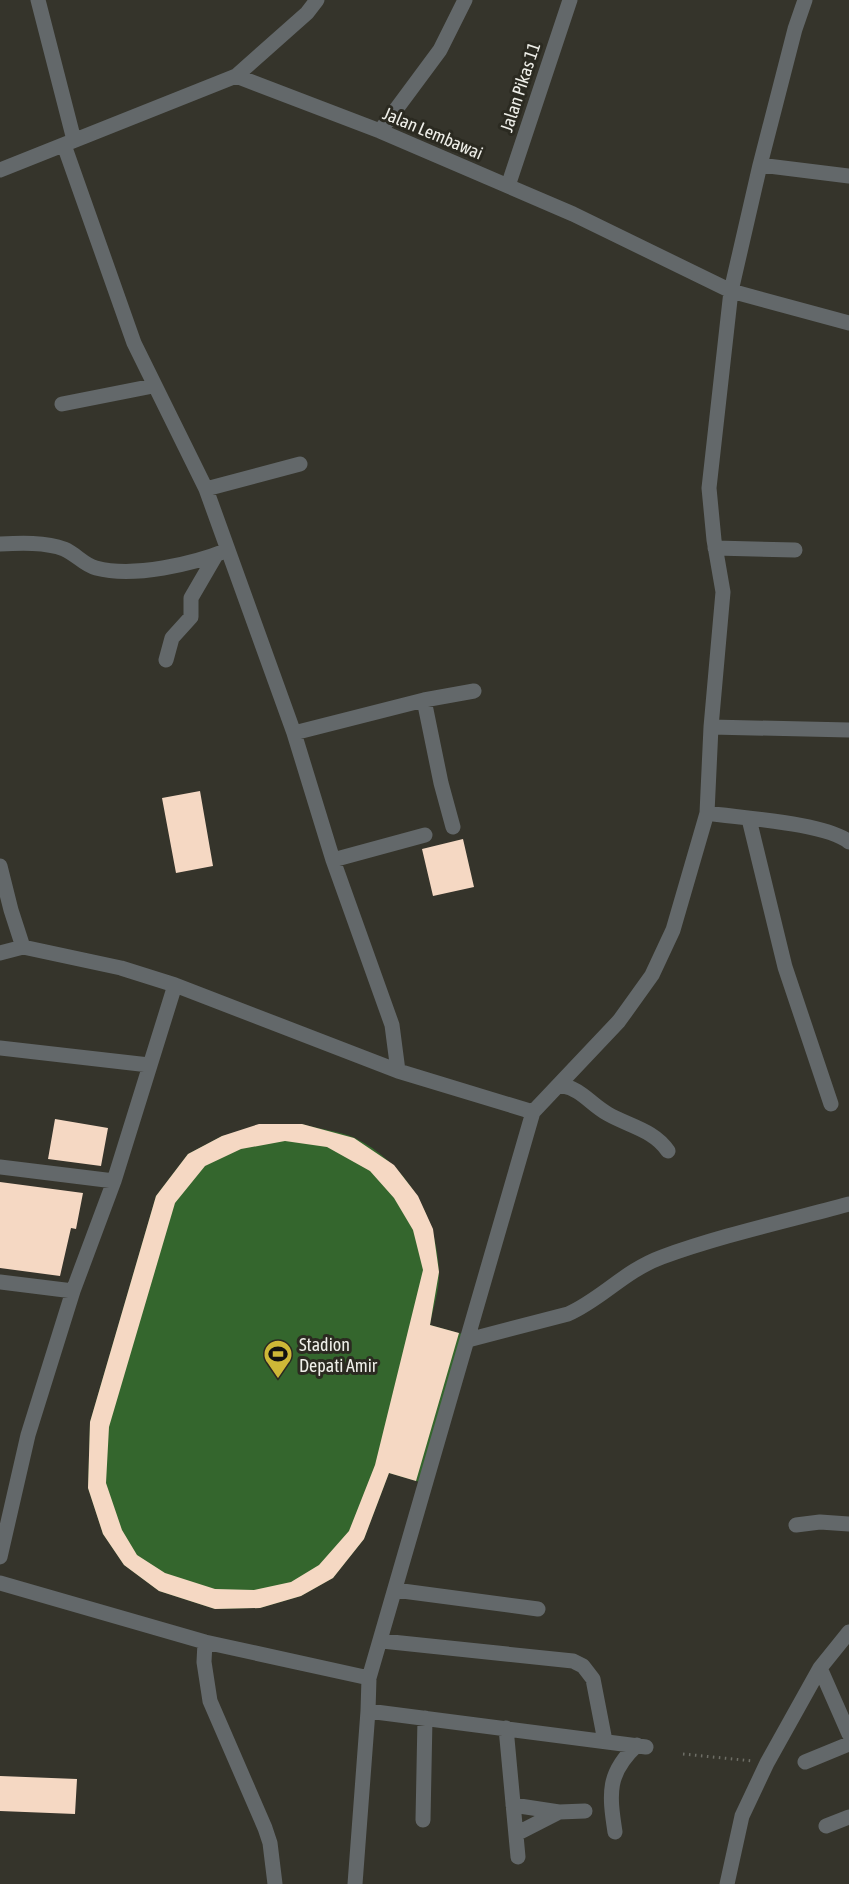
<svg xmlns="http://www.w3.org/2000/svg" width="849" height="1884" viewBox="0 0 849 1884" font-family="'Asap Condensed',sans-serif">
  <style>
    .green { fill: #34662d }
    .building { fill: #f5d8c3; fill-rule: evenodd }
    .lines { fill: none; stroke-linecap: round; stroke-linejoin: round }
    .path { stroke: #6e6e66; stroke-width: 3; stroke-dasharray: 1.5 4.5; stroke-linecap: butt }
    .minor { stroke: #63686a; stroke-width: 15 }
    .labels { text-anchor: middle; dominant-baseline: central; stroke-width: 6; stroke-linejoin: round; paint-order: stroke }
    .street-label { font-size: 18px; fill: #efefe9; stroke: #2b2a21 }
    .poi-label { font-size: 18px; fill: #efefe9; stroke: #2b2a21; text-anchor: start }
  </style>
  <rect width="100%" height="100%" fill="#35342b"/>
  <!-- green -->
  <path class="green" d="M302,1124C318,1129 339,1131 355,1138C405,1163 437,1215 439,1271C440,1288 433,1308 430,1325L466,1335L423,1483L389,1473L364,1539L333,1578L301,1596L260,1608L215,1609L159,1591L124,1565L103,1534L88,1488L90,1422L156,1196L188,1154L222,1136Z"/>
  <!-- building -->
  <path class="building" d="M200,791L213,866L176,873L162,798Z
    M463,839L474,887L433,896L422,849Z
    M55,1119L108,1128L101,1166L48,1159Z
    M259,1124H302L354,1138L394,1165L418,1196L433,1229L439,1272L430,1325L459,1333L416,1481L389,1473L364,1539L333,1578L301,1596L260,1608L215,1609L159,1591L124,1565L103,1534L88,1488L90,1422L156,1196L188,1154L222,1136ZM285,1141L327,1147L370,1171L394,1198L413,1230L423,1270L375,1465L349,1531L319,1565L291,1582L254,1590L215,1589L165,1573L137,1555L122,1530L106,1483L109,1427L175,1203L205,1166L241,1149Z
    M0,1182L83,1193L76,1229L71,1228L60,1276L0,1268Z
    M0,1776L77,1779L75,1814L0,1811Z"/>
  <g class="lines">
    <!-- path -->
    <path class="path" d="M683,1754L753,1761"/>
    <!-- minor -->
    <path class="minor" d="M38,0L74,140
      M236,76L307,13L317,0
      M380,131L440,50L465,0
      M760,165L849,176
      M0,170L236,76L380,131L573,214L731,291L849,323
      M508,186L570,0
      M62,404L153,386
      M206,489L300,464
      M0,544C20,543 46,542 64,549C76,554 84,565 96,568C134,578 193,564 228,550
      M715,548L795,550
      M166,660L172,638L191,617V598L216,555
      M424,700L441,783L453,827
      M711,727L849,730
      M294,733L424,700L474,691
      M707,813C740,818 827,823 849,842
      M749,819L785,967L831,1104
      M333,860L425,835
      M0,866L11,910L23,947
      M0,953L23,947L121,968L175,985
      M0,1048L149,1065
      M560,1085C582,1089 590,1104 608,1114C629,1126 654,1130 668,1151
      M533,1112L619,1021L652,975L673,930L707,813L711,727L723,592L714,540L709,488L731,291L760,165L795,29L805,0
      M0,1167L114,1181
      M0,1282L73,1291
      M468,1340L568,1314C602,1299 624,1271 662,1257C722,1235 787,1221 849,1204
      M796,1525L820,1522L849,1524
      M0,1557L28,1435L73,1291L114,1181L175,985L398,1071
      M0,1583L205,1642L369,1678L533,1112L398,1071L392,1025L333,860L294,733L206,489L134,343L64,145
      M395,1590L538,1609
      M382,1641L573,1661L583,1666L593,1679L605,1741
      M205,1642L204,1662L210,1701L265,1828L270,1843L275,1884
      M820,1668L849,1734
      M368,1711L369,1678
      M506,1728L518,1857
      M805,1762L849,1744
      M513,1805L559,1812L585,1811
      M423,1820L425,1718
      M826,1826L849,1817
      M615,1832C609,1793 607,1773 637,1745
      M516,1834L559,1812
      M355,1884L368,1711L646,1747
      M727,1884L742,1816L767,1763L820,1668L849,1632"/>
  </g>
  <!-- icons -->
  <defs>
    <g id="stadium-pin" transform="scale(1.5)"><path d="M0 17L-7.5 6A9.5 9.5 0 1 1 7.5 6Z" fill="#ceb837" stroke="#2b2a21"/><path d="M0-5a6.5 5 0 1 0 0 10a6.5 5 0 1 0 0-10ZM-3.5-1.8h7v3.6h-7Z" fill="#111"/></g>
  </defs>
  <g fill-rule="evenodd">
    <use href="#stadium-pin" x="278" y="1354"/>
  </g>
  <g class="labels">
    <!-- street labels -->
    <g class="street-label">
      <text transform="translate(520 87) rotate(-72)">Jalan Pikas 11</text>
      <text transform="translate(433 133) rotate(23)">Jalan Lembawai</text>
    </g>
    <!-- poi labels -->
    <g class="poi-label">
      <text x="299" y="1344">Stadion<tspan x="299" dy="21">Depati Amir</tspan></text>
    </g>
  </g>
</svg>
